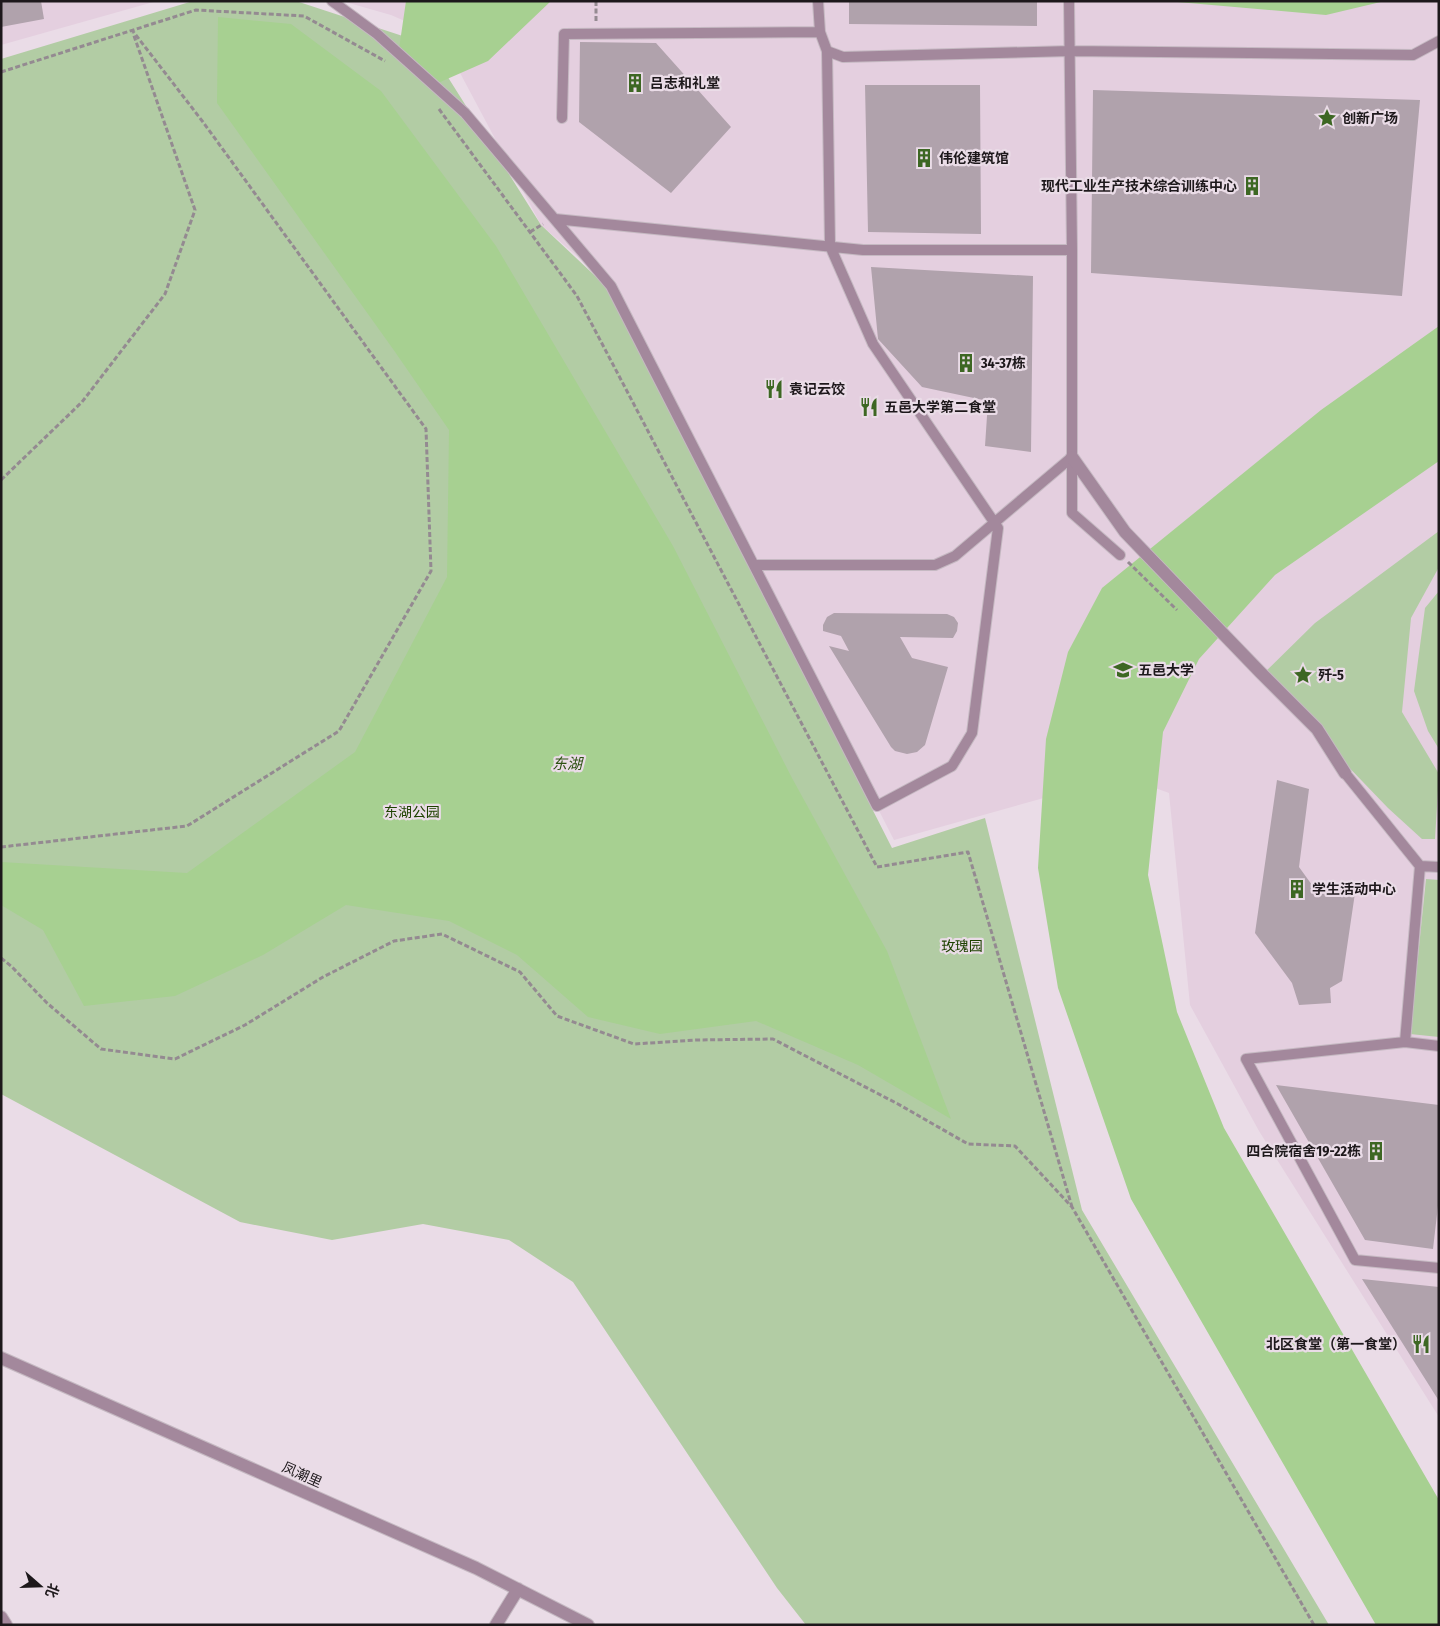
<svg xmlns="http://www.w3.org/2000/svg" width="1440" height="1626" viewBox="0 0 1440 1626" font-family="'Fira Sans Condensed','Noto Sans SC',sans-serif">
  <style>
    .built { fill: #e4cfdf }
    .green { fill: #b2cca4 }
    .water { fill: #a7d091 }
    .building { fill: #b0a2ac }
    .lines { fill: none; stroke-linecap: round; stroke-linejoin: round }
    .service-casing { stroke: #c5b9c2; stroke-width: 12 }
    .pedestrian-casing { stroke: #c5b9c2; stroke-width: 14 }
    .minor-casing { stroke: #c5b9c2; stroke-width: 14 }
    .tertiary-casing { stroke: #c5b9c2; stroke-width: 14 }
    .path { stroke: #948a91; stroke-width: 3; stroke-dasharray: 5 2.5; stroke-linecap: butt }
    .service { stroke: #a3889c; stroke-width: 10 }
    .pedestrian { stroke: #a3889c; stroke-width: 12 }
    .minor { stroke: #a3889c; stroke-width: 12 }
    .tertiary { stroke: #a3889c; stroke-width: 12 }
    .labels { text-anchor: middle; dominant-baseline: central; stroke-width: 4.5; stroke-linejoin: round; paint-order: stroke }
    .poi-label { font-size: 14px; font-weight: bold; fill: #1d181b; stroke: #eadce7; text-anchor: start }
    .park-label { font-size: 14px; fill: #1e4200; stroke: #eadce7 }
    .street-label { font-size: 14px; fill: #1d181b; stroke: #eadce7 }
    .water-label { font-size: 15px; font-style: italic; fill: #2c5111; stroke: #eadce7 }
  </style>
  <rect width="100%" height="100%" fill="#eadce7"/>
  <!-- built -->
  <path class="built" d="M1,1H157L1,45Z
    M342,1H1439V1417L1259,1131L1190,1005L1169,793L1122,776L894,840L611,286L541,225L459,71L430,32L391,15Z"/>
  <!-- green -->
  <path class="green" d="M193,1H296L427,44L541,225L608,288L892,848L985,818L1082,1210L1329,1625H806L777,1588L573,1282L509,1240L423,1224L332,1240L240,1222L1,1094V59Z
    M1439,531V567L1411,618L1402,712L1439,774L1435,839H1422L1388,808L1261,676L1315,623Z
    M1439,591V749L1428,731L1414,691L1425,608Z
    M1426,879L1439,880V1037L1410,1034Z"/>
  <!-- water -->
  <path class="water" d="M406,1H551L488,61L438,83L399,49Z
    M1166,1H1385L1326,15Z
    M218,17L291,24L381,91L496,246L673,546L792,778L887,951L951,1119L858,1065L756,1021L660,1034L588,1017L517,955L449,921L346,905L263,955L175,996L84,1006L43,930L1,905V862L187,873L355,752L447,577L449,430L393,349L217,103Z
    M1439,326V461L1275,575L1199,659L1163,732L1148,875L1177,1012L1224,1128L1439,1500V1625H1376L1131,1199L1058,988L1038,868L1046,739L1068,652L1102,588L1321,410Z"/>
  <!-- building -->
  <path class="building" d="M1,1H41L44,19L1,27Z
    M849,1H1037V26L849,24Z
    M580,42L656,43L731,127L671,193L579,122Z
    M865,85H980L981,234L868,232Z
    M1093,90L1420,100L1402,296L1091,273Z
    M871,267L1033,276L1031,452L985,446L988,401L922,387L878,339Z
    M834,613L947,614L954,617L958,623L957,631L953,638L900,637L912,658L948,667L925,745L917,752L907,754L895,751L891,747L829,646L849,651L841,636L823,631V625L827,617Z
    M1277,780L1309,789L1299,867L1312,885L1355,893L1342,981L1330,988L1331,1003L1299,1005L1292,983L1255,933Z
    M1276,1085L1439,1105V1197L1433,1249L1365,1240Z
    M1362,1279L1439,1287V1401Z"/>
  <g class="lines">
    <!-- service casing -->
    <g class="service-casing">
      <path id="service" d="M332,1L377,34L465,113L611,286L877,806L952,766L972,733L998,528L873,344L830,246L827,51
        M818,1L820,32L827,51L843,57L1070,51L1413,55L1439,41
        M1069,1L1072,250V513L1120,555
        M562,118L564,34L820,32
        M555,219L863,250H1072
        M754,565H935L955,556L1072,457
        M1345,773L1420,866
        M1439,867L1420,866L1405,1042L1439,1046
        M1405,1042L1246,1059L1355,1260L1439,1268"/>
    </g>
    <!-- pedestrian casing -->
    <g class="pedestrian-casing">
      <path id="pedestrian" d="M1072,457L1125,532L1260,672L1317,729L1345,773"/>
    </g>
    <!-- minor casing -->
    <g class="minor-casing">
      <path id="minor" d="M1,1358L476,1568L588,1625
        M496,1625L518,1589"/>
    </g>
    <!-- tertiary casing -->
    <g class="tertiary-casing">
      <path id="tertiary" d="M1,1617L6,1625"/>
    </g>
    <!-- path -->
    <path class="path" d="M596,1V21
      M1,72L196,10L304,16L385,61
      M439,109L577,296L877,867L968,852L1072,1207
      M530,232L543,224
      M1,480L82,402L165,294L195,210L133,33
      M1128,562L1177,610
      M1,847L187,826L339,731L431,571L426,429L203,122L132,30
      M1,958L11,966L47,1003L101,1049L175,1059L245,1025L323,977L394,941L442,934L520,972L557,1016L634,1044L696,1040L773,1039L898,1104L968,1144L1015,1146L1072,1207L1314,1625"/>
    <!-- service -->
    <use href="#service" class="service"/>
    <!-- pedestrian -->
    <use href="#pedestrian" class="pedestrian"/>
    <!-- minor -->
    <use href="#minor" class="minor"/>
    <!-- tertiary -->
    <use href="#tertiary" class="tertiary"/>
  </g>
  <!-- icons -->
  <defs>
    <g id="building-bare" transform="scale(1.5)"><path d="M-4-6H4V6H1V3H-1V6H-4ZM-2.5-4.3h1.7v1.8h-1.7ZM.8-4.3h1.7v1.8H.8ZM-2.5-1h1.7V.8h-1.7ZM.8-1h1.7V.8H.8Z" fill="#3d6723" stroke="#eadce7" stroke-width="2.5" paint-order="stroke"/></g>
    <g id="sight-bare" transform="scale(1.5)"><path d="M0-6L1.8-2.2L6-1.7L2.9 1.2L3.7 5.4L0 3.3L-3.7 5.4L-2.9 1.2L-6-1.7L-1.8-2.2Z" fill="#3d6723" stroke="#eadce7" stroke-width="2.5" paint-order="stroke"/></g>
    <g id="restaurant-bare" transform="scale(1.5)"><path d="M-5-6h1v4h1v-4h1v4h1v-4h1v5L-1.5 .5V6h-2V.5L-5-1ZM5-6V6H3V1.5H1.5Q1.5-4 5-6Z" fill="#3d6723" stroke="#eadce7" stroke-width="2.5" paint-order="stroke"/></g>
    <g id="university-bare" transform="scale(1.5)"><path d="M0-5L7-2L0 1L-7-2ZM-4 1L0 2.5L4 1V4Q0 6-4 4Z" fill="#3d6723" stroke="#eadce7" stroke-width="2.5" paint-order="stroke"/></g>
  </defs>
  <g fill-rule="evenodd">
    <use href="#building-bare" x="635" y="83"/>
    <use href="#sight-bare" x="1327" y="118"/>
    <use href="#building-bare" x="924" y="158"/>
    <use href="#building-bare" x="1252" y="186"/>
    <use href="#building-bare" x="966" y="363"/>
    <use href="#restaurant-bare" x="774" y="389"/>
    <use href="#restaurant-bare" x="869" y="407"/>
    <use href="#university-bare" x="1123" y="670"/>
    <use href="#sight-bare" x="1303" y="675"/>
    <use href="#building-bare" x="1297" y="889"/>
    <use href="#building-bare" x="1376" y="1151"/>
    <use href="#restaurant-bare" x="1421" y="1344"/>
  </g>
  <g class="labels">
    <!-- poi labels -->
    <g class="poi-label">
      <text x="650" y="83">吕志和礼堂</text>
      <text x="1342" y="118">创新广场</text>
      <text x="939" y="158">伟伦建筑馆</text>
      <text x="1237" y="186" text-anchor="end">现代工业生产技术综合训练中心</text>
      <text x="981" y="363">34-37栋</text>
      <text x="789" y="389">袁记云饺</text>
      <text x="884" y="407">五邑大学第二食堂</text>
      <text x="1138" y="670">五邑大学</text>
      <text x="1318" y="675">歼-5</text>
      <text x="1312" y="889">学生活动中心</text>
      <text x="1361" y="1151" text-anchor="end">四合院宿舍19-22栋</text>
      <text x="1406" y="1344" text-anchor="end">北区食堂（第一食堂）</text>
    </g>
    <!-- park labels -->
    <g class="park-label">
      <text x="412" y="812">东湖公园</text>
      <text x="962" y="946">玫瑰园</text>
    </g>
    <!-- street labels -->
    <g class="street-label">
      <text transform="translate(302 1475) rotate(24)">凤潮里</text>
    </g>
    <!-- water labels -->
    <g class="water-label">
      <text x="567" y="764">东湖</text>
    </g>
  </g>
  <!-- border -->
  <rect width="1440" height="1626" fill="none" stroke="#1d181b" stroke-width="5"/>
  <!-- north arrow -->
  <g transform="translate(40 1586) rotate(110)" stroke="#eadce7" stroke-width="4" paint-order="stroke">
  <path d="M0-4L9 19L0 12L-9 19Z" fill="#1d181b"/>
  <text y="-8" font-size="14" font-weight="bold" text-anchor="middle" fill="#1d181b">北</text>
  </g>
</svg>
